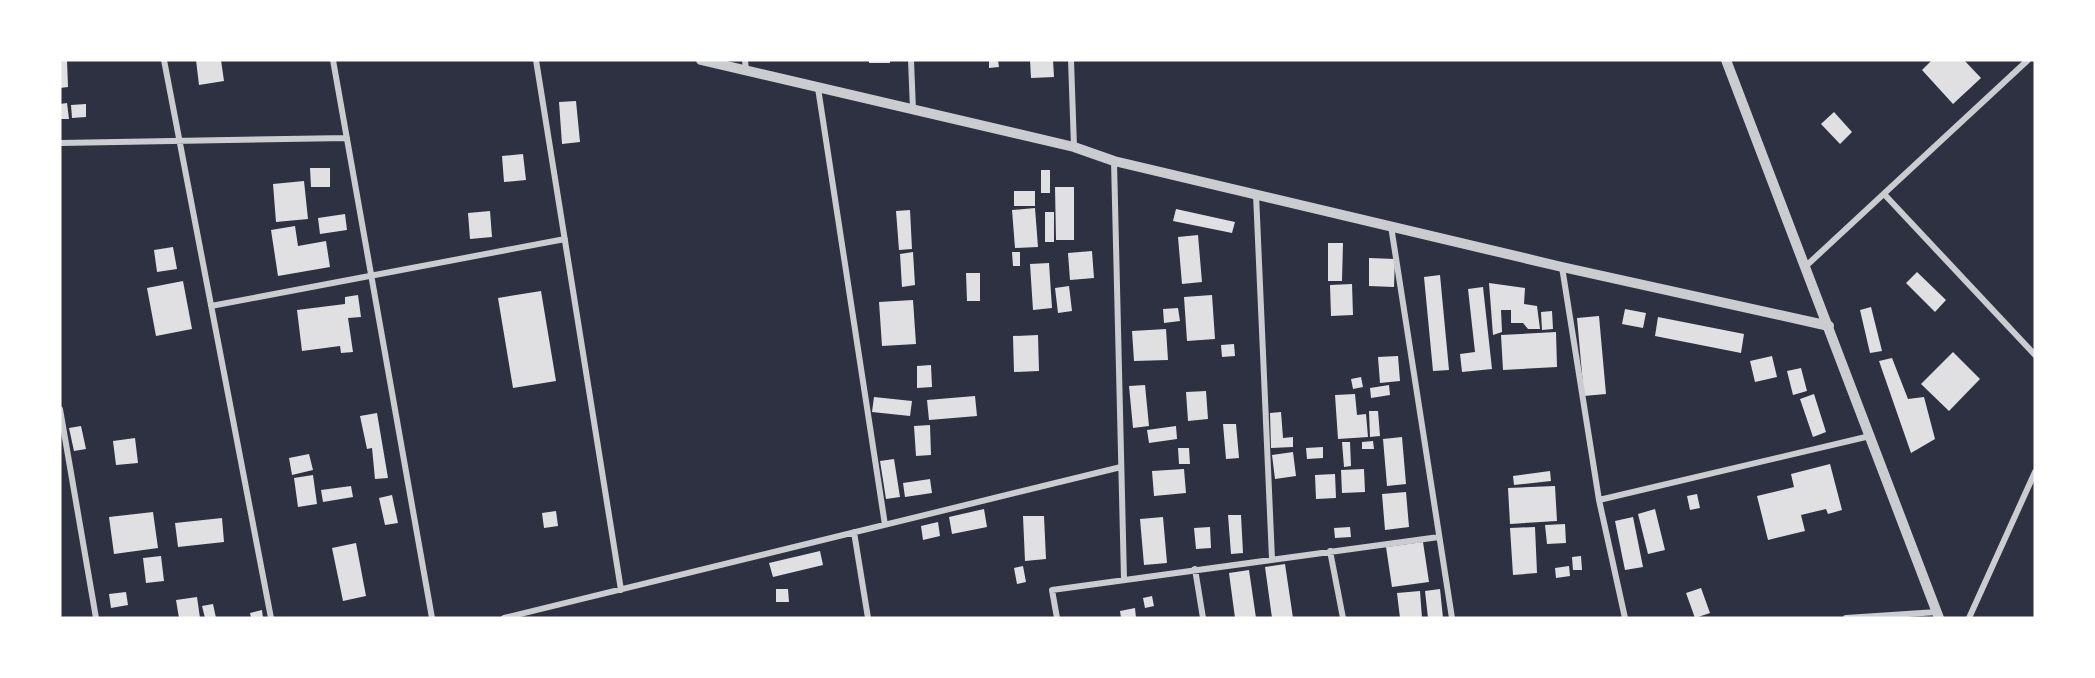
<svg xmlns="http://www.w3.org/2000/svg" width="2095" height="678" viewBox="0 0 2095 678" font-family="'Source Sans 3',sans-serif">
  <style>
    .building { fill: #e0e0e3 }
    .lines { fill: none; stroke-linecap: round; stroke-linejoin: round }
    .minor { stroke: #caccd0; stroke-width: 6 }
    .tertiary { stroke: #caccd0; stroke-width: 10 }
  </style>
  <rect width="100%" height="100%" fill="#2d3142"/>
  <!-- building -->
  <path class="building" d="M60,60H67L68,87L60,88Z
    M196,60H221L224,81L199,85Z
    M869,60H890V63H869Z
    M989,60H998L999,67L989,68Z
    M1030,60H1053L1054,77L1031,78Z
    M1932,60H1964L1981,78L1953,104L1922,70Z
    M576,101L580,142L562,144L559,102Z
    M67,103L69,119H60V104Z
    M86,104V117L72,118L71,105Z
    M1834,112L1852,132L1840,144L1821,124Z
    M523,154L526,180L504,182L502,156Z
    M310,168H330V187H311Z
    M1041,170H1050V193H1041Z
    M304,181L308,219L276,222L273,184Z
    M1055,187H1074V240H1056Z
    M1014,191H1035V206H1014Z
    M1035,208L1038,247L1015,248L1012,210Z
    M1176,209L1235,222L1232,233L1173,221Z
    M910,210L912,249L899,250L896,211Z
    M490,211L492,237L470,239L468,213Z
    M1045,212H1054V242H1045Z
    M345,214L347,230L320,234L318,218Z
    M295,226L298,246L326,241L330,267L278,276L271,230Z
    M1198,235L1202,282L1182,284L1178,237Z
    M1328,243H1343L1342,281H1328Z
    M173,247L177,269L157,272L154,250Z
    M1092,251L1094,278L1070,280L1068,253Z
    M913,252L915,285L902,287L900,254Z
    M1012,252H1020V266H1013Z
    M1369,258L1395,259L1394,287L1369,286Z
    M1049,263L1052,308L1033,310L1030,264Z
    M1917,272L1946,300L1935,312L1906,283Z
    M966,273H980V301H967Z
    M1440,275L1449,370L1433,371L1424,277Z
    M183,281L192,329L156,336L147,288Z
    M1489,283L1525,288L1524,304L1537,306L1540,329H1528L1523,323H1511V310H1501L1502,332L1493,335Z
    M1352,284L1353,315L1331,316L1330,285Z
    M1069,286L1072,311L1058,313L1055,288Z
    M1483,287L1492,369L1462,372L1460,354L1475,352L1468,289Z
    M541,291L556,381L513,388L498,298Z
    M358,295L361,317L348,318L353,352L341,353L340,346L302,351L297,310L345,304V297Z
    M1212,295L1215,339L1187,341L1184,297Z
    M913,300L916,344L882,346L879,302Z
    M1871,307L1882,351L1870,353L1860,310Z
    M1178,308L1180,321L1164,323L1163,309Z
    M1625,309L1646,313L1643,328L1622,324Z
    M1552,311L1553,329L1542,330L1541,312Z
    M1599,316L1606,394L1584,396L1577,318Z
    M1658,317L1744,334L1741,353L1655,336Z
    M1166,329L1168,360L1134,361L1132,331Z
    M1556,332L1557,367L1503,370L1501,335Z
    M1038,335L1039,371L1014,372L1013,336Z
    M1234,344L1235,356L1222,357L1221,345Z
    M1953,352L1980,379L1949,411L1921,384Z
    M1398,356L1400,381L1380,383L1378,357Z
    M1772,356L1777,377L1755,382L1750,361Z
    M1892,358L1908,399L1924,397L1935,439L1911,453L1879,361Z
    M931,365L932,387L917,388V366Z
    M1801,368L1807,391L1793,395L1787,371Z
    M1361,377L1363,387L1353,389L1351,379Z
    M1145,385L1149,426L1133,428L1129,386Z
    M1389,385L1390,395L1371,398L1370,388Z
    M1206,391L1208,419L1188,421L1186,392Z
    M1355,394L1357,415L1366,414L1368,437L1338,439L1335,395Z
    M1814,394L1826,432L1813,437L1800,399Z
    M975,396L977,416L929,420L927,400Z
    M874,397L912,401L910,416L872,412Z
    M1369,411H1378L1380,436L1370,437Z
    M1281,412L1283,438L1293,437V447L1271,448L1270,413Z
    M377,413L388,478L375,479L372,448L367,449L360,416Z
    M1223,424H1236L1239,458L1226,459Z
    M930,425L931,455L916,456L914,426Z
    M81,426L86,449L74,451L69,428Z
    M1176,426L1177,439L1149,443L1147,430Z
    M1402,437L1406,484L1387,486L1383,439Z
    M135,438L138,463L116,465L113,441Z
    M1373,441L1374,449H1362V442Z
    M1342,442H1350L1351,466L1344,467Z
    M1323,447V458L1307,459L1306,448Z
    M1178,448H1189L1190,464H1179Z
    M1293,452L1296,476L1275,479L1272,455Z
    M309,454L313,470L292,475L289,458Z
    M894,459L900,497L886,499L880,461Z
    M1830,464L1842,510L1828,514L1826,509L1801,515L1805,531L1768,540L1757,496L1794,487L1791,474Z
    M1184,469L1186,493L1154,496L1152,471Z
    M1364,469L1365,492L1342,493L1341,470Z
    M1550,471L1551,481L1514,485L1513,476Z
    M1335,474L1336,498L1316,499L1315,475Z
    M313,475L317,504L298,507L294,478Z
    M930,479L932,493L905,497L903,483Z
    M351,486L353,497L323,502L321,490Z
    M1555,486L1557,521L1510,524L1508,488Z
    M1406,492L1409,527L1385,530L1382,494Z
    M1697,494L1700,508L1690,510L1687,496Z
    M392,495L398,523L385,525L379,498Z
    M984,509L987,527L952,534L949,517Z
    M1655,509L1665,550L1648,554L1638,514Z
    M556,511L558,526L544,528L542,513Z
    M153,512L158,548L114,554L109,517Z
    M1228,515H1241L1243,553L1231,554Z
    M1023,516H1044L1046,559L1025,561Z
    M1163,517L1167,563L1144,565L1140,519Z
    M1633,517L1643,567L1625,570L1615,521Z
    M222,518L224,542L178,547L175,523Z
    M938,522L940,536L923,540L921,526Z
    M1565,524L1566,543L1547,544L1545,525Z
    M1210,527L1211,548L1196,549L1194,528Z
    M1350,527L1351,537L1335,538L1334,528Z
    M1535,527L1537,573L1513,575L1510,528Z
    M1423,542L1429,582L1392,587L1386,547Z
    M356,543L366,596L343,601L332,548Z
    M820,551L823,565L773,577L769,563Z
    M161,556L164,581L146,583L143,558Z
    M1581,556L1582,570H1573L1572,557Z
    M1285,564L1293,618H1272L1265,567Z
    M1023,566L1026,582L1017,584L1014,568Z
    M1569,566L1570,576L1556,578L1555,568Z
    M1249,570L1256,618H1235L1229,573Z
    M1701,588L1710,613L1695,618L1686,593Z
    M776,589H788L789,602H776Z
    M1440,589L1443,618H1428L1425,591Z
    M1420,591L1422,618H1400L1397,593Z
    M126,592L128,605L111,608L109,594Z
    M1152,596L1154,606L1145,608L1143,598Z
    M197,597L200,618H179L176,600Z
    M213,604L216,618H205L202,606Z
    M1135,608L1136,618H1121L1120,611Z
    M262,610L263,618H251L250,613Z"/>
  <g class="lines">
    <!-- minor -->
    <path class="minor" d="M164,60L271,618
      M333,60L432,618
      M536,60L621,590
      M745,60L746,71
      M911,60L913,110
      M1071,60L1074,147
      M818,88L885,525
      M60,143L347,138
      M1114,161L1124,579
      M1256,194L1272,559
      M1884,194L2035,355
      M1391,226L1452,618
      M1806,266L2028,60
      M1562,267L1599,500L1625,618
      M211,306L565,239
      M60,409L96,618
      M1599,500L1870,436
      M854,532L868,618
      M1330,551L1343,618
      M1195,569L1203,618
      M504,618L1121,467
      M1057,618L1052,590L1439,537
      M1846,618L1937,612
      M1969,618L2035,472"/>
    <!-- tertiary -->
    <path class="tertiary" d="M701,60L1074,147L1114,161L1562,267L1829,326
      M1726,60L1939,618"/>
  </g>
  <!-- border -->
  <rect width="2095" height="678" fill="none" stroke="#ffffff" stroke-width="123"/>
</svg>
